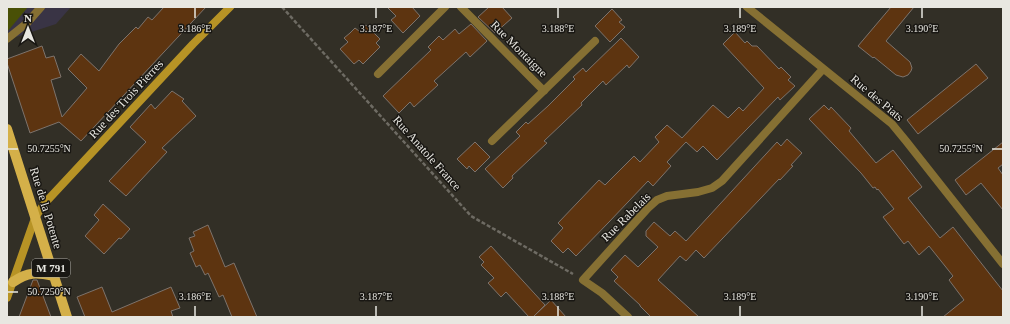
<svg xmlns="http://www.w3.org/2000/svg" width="1010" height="324" viewBox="0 0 1010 324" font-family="Georgia,serif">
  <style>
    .industrial { fill: #393445 }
    .green { fill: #495006 }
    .building { fill: #5d3410; stroke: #7d736c }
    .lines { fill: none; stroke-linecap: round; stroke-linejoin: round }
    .path { stroke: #6e6b63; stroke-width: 2.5; stroke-dasharray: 4 2; stroke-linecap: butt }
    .lane { stroke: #867033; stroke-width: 8 }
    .street { stroke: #867033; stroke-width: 8 }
    .secondary { stroke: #b79325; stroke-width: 8 }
    .primary { stroke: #d4b049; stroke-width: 10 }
    .ticks { fill: none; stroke: #e8e7e1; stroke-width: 1.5 }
    .labels { text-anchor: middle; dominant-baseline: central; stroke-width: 3; stroke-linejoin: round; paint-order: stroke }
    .shield { fill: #191713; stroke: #aaa9a3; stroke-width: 1 }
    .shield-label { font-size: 11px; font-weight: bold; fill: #e8e7e1 }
    .street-label { font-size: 12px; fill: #e8e7e1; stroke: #191713 }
    .ticks-label { font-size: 10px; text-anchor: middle; fill: #e8e7e1; stroke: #191713; stroke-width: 3; stroke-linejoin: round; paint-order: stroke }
  </style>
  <rect width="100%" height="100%" fill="#322f26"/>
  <!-- industrial -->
  <path class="industrial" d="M7,7H71L56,24L7,40Z"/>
  <!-- green -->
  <path class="green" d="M7,7H28L7,32Z"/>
  <!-- building -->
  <path class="building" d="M164,7H206L81,141L59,122L30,133L7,63V59L42,46L46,58L54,56L61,77L51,80L62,117L87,88L68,69L81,54L99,71L119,44L136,27L138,29L148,17L152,20Z
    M387,7H412L420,16L403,33L391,20L396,16Z
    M489,7H502L512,18L495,33L478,17Z
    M891,7H914L886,41L910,62L912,68L911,71L908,75L903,77L896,75L874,57L873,58L858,46Z
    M612,9L622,20L619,22L625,27L610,42L595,26Z
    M471,24L487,41L470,57L466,52L434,81L438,85L414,107L410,102L399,113L383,96L431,50L428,47L439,36L443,40L455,29L459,34Z
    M366,25L380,39L376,43L380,47L363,64L359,60L354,64L340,49L348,42L344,38L350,33L355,28L359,31Z
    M735,32L745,43L747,41L752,46H757L779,69L781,67L791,77L788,80L795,86L780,100L778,97L717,160L703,146L697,152L686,142L667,162L671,166L653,186L648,181L609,222L576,256L568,248L563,253L551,241L563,228L558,223L599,180L605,185L634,156L640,162L659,142L655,137L667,125L682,138L713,105L728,118L739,107L743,111L764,88L723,44Z
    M621,38L639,57L629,68L627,65L606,85L603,81L581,103L582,105L544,141L547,143L512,176L513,178L503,188L485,169L520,136L516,132L526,122L528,124L548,106L575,79L573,77L583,68L586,72Z
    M976,64L988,78L918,134L907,120Z
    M172,91L184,99L182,101L196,116L162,148L167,152L126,196L109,181L146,142L130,127L151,104L155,109Z
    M824,105L829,110L831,107L851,128L849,131L876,163L893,150L922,187L908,198L940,238L953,227L1003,291V317H943L964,300L949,280L953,276L929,246L919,255L908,241L904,244L883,217L894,209L878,189L877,190L875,187L873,188L861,173L809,119Z
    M787,139L802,153L791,165L793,166L780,180L779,179L704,258L696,250L686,261L680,256L658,280L699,317H651L640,306V305L614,281L618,277L611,270L625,255L638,267L658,247L646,236V231L654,222L670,236L675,231L686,241L777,142L781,146Z
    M475,142L490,157L475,172L469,166L467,169L457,159Z
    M1003,142V164L998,168L1003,175V210L981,183L966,195L955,180Z
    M103,204L130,229L121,239L119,238L104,254L85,236L99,220L94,215Z
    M208,225L225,267L234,263L257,317H232L223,295L219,297L208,273L205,275L200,265L196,267L190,253L194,251L189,238L195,236L193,232Z
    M491,246L545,305L534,316L551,300L566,317H529L506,292L501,297L488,283L494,278L481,265L484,262L479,257Z
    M33,280H37L51,317H19Z
    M102,287L112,312L171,287L180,308L171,311L173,317H85L77,297Z"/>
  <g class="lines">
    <!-- path -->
    <path class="path" d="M282,7L471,216L573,274"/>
    <!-- lane -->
    <path class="lane" d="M7,39L27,23L41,7"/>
    <!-- street -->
    <path class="street" d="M461,7L544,91
      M747,7L892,124L906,141L1003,264
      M378,74L445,7
      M492,141L595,41
      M628,317L602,293L583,280L648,208L657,200L667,196L698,192L712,188L722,181L823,69"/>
    <!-- secondary -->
    <path class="secondary" d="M7,298L35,218L40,210L44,204L193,44L230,7"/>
    <!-- primary -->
    <path class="primary" d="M7,129L67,317
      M13,282C28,272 36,272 53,276"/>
  </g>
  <!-- ticks -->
  <path class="ticks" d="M195,8V18M376,8V18M558,8V18M740,8V18M922,8V18M8,149H18M992,149H1002M8,292H18M195,306V316M376,306V316M558,306V316M740,306V316M922,306V316"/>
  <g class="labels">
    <!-- shield labels -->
    <rect class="shield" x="32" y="259" width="38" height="18" rx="3"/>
    <g class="shield-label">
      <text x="51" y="268">M 791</text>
    </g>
    <!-- street labels -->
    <g class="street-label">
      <text transform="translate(519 49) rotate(45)">Rue Montaigne</text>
      <text transform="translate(877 98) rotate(40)">Rue des Piats</text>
      <text transform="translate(126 99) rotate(-47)">Rue des Trois Pierres</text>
      <text transform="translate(427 153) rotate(48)">Rue Anatole France</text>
      <text transform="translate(46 208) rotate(73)">Rue de la Potente</text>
      <text transform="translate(626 217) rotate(-45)">Rue Rabelais</text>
    </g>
  </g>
  <g class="ticks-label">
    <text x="195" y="32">3.186°E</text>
    <text x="376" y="32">3.187°E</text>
    <text x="558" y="32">3.188°E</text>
    <text x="740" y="32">3.189°E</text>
    <text x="922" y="32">3.190°E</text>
    <text x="49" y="152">50.7255°N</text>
    <text x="961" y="152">50.7255°N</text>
    <text x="49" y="295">50.7250°N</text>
    <text x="195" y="300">3.186°E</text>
    <text x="376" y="300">3.187°E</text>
    <text x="558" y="300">3.188°E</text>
    <text x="740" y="300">3.189°E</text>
    <text x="922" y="300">3.190°E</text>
  </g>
  <!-- border -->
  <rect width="1010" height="324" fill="none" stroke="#e8e7e1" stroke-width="16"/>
  <!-- north arrow -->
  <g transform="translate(28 28)" stroke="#191713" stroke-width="3" paint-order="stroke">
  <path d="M0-3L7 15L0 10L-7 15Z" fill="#e8e7e1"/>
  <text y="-6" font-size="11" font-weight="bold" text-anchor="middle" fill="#e8e7e1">N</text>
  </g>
</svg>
